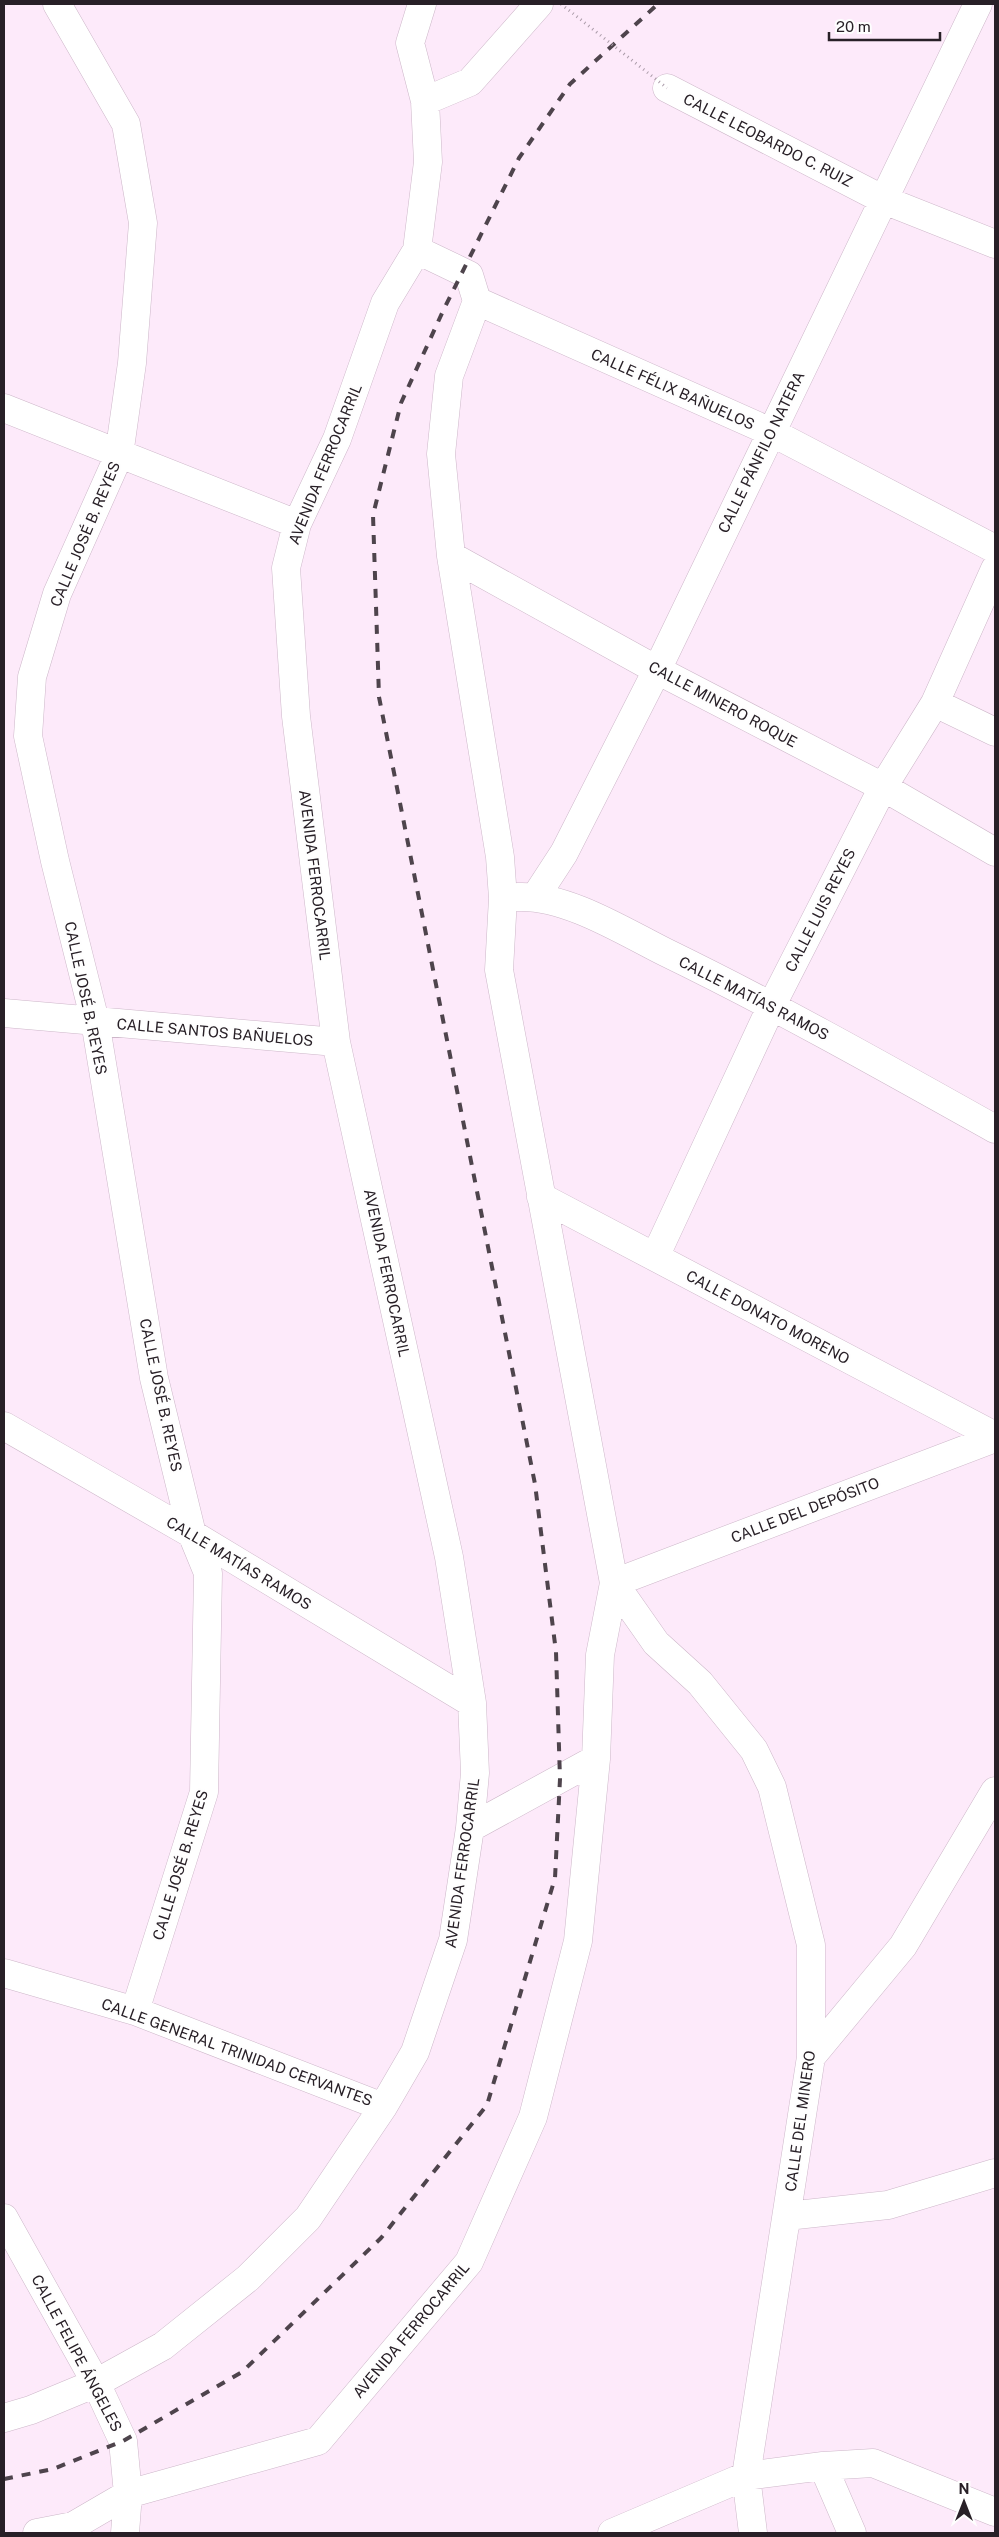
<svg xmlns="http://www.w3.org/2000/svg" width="999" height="2537" viewBox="0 0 999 2537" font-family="'Public Sans',sans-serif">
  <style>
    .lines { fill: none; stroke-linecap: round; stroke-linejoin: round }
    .street-casing { stroke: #cdb7c9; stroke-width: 29 }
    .street { stroke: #fff; stroke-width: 28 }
    .rail { stroke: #4e444c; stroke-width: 4; stroke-dasharray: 9 9; stroke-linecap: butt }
    .path-bridge { stroke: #ab9ca9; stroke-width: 3; stroke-dasharray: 1 4; stroke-linecap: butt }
    .labels { text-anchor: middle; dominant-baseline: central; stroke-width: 4.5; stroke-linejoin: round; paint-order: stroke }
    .street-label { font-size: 15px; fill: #282027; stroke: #fefefe }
  </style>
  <rect width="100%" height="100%" fill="#fdeafa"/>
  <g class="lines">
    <!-- street casing -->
    <g class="street-casing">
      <path id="street" d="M57,4L126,124L143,223L132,363L119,455L57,594L32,677L28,736L55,861L95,1021L154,1378L192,1534L208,1573L204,1792L135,2011
        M667,88L884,200L995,244
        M425,101L470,82L539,4
        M417,250L469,275L477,301L771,432L995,549
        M4,408L297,524
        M451,556L657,670L883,787L995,852
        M935,703L995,732
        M536,896L564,853L657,670L978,4
        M518,897C566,895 623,931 665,952C778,1007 886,1068 995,1129
        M4,1013L336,1042
        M541,1197L995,1436
        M655,1257L772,1005L883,787L935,703L995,569
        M4,1426L192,1534L472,1703
        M614,1583L656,1643L700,1683L754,1750L772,1787L811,1945V2057L746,2476L753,2533
        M614,1583L995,1438
        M470,1828L596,1759
        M4,1973L135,2011L383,2107
        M811,2057L903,1946L995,1791
        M787,2216L888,2205L995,2173
        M4,2218L96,2383L123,2441L128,2494L125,2533
        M4,2418L31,2410L96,2383L163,2346L248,2278L308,2218L383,2107L415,2052L453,1940L470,1828L475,1773L472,1703L449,1557L336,1042L296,716L286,568L297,524L337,439L385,303L417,250L428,162L425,101L410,43L422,4
        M823,2466L852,2533
        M37,2533L73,2526L128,2494L318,2441L469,2262L533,2117L578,1941L596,1759L600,1655L614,1583L499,970L503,898L500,857L451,556L441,454L449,376L477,301
        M612,2533L746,2476L823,2466L873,2463L995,2512"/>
    </g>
    <!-- street -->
    <use href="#street" class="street"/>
    <!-- rail -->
    <path class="rail" d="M4,2479L53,2469L123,2441L242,2372L381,2238L487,2105L555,1878L560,1779L556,1652L535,1484L379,697L373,515L401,403L443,311L519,158L570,84L658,4"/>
    <!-- path-bridge -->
    <path class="path-bridge" d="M561,4L667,88"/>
  </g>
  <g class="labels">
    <!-- street labels -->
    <g class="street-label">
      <text transform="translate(768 140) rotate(27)">CALLE LEOBARDO C. RUIZ</text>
      <text transform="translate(673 389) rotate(24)">CALLE FÉLIX BAÑUELOS</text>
      <text transform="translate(761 452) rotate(-64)">CALLE PÁNFILO NATERA</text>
      <text transform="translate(325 464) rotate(-68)">AVENIDA FERROCARRIL</text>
      <text transform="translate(85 534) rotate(-67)">CALLE JOSÉ B. REYES</text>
      <text transform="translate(723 704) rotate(28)">CALLE MINERO ROQUE</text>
      <text transform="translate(315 875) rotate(83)">AVENIDA FERROCARRIL</text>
      <text transform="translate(820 910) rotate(-63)">CALLE LUIS REYES</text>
      <text transform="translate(86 998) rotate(78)">CALLE JOSÉ B. REYES</text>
      <text transform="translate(754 998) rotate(27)">CALLE MATÍAS RAMOS</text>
      <text transform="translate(215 1032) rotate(5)">CALLE SANTOS BAÑUELOS</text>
      <text transform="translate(387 1273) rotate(78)">AVENIDA FERROCARRIL</text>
      <text transform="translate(768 1317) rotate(28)">CALLE DONATO MORENO</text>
      <text transform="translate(161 1395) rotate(78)">CALLE JOSÉ B. REYES</text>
      <text transform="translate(805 1510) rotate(-21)">CALLE DEL DEPÓSITO</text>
      <text transform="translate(239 1563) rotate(31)">CALLE MATÍAS RAMOS</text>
      <text transform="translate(462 1863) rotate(-82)">AVENIDA FERROCARRIL</text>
      <text transform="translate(180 1865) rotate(-73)">CALLE JOSÉ B. REYES</text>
      <text transform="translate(237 2052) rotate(20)">CALLE GENERAL TRINIDAD CERVANTES</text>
      <text transform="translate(800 2121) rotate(-82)">CALLE DEL MINERO</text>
      <text transform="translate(411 2330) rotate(-50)">AVENIDA FERROCARRIL</text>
      <text transform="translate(77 2353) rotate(62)">CALLE FELIPE ÁNGELES</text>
    </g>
  </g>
  <!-- border -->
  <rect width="999" height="2537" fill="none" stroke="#282027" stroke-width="10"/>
  <!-- north arrow -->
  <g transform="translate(964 2502)" stroke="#fefefe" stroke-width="4" paint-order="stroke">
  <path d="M0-4L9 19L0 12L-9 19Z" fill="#282027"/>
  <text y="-8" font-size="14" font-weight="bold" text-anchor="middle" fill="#282027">N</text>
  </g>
  <!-- scale -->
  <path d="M829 32v8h111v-8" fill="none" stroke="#282027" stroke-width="2.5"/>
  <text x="836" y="32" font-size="15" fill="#282027" stroke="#fefefe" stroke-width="4" paint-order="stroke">20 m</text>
</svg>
